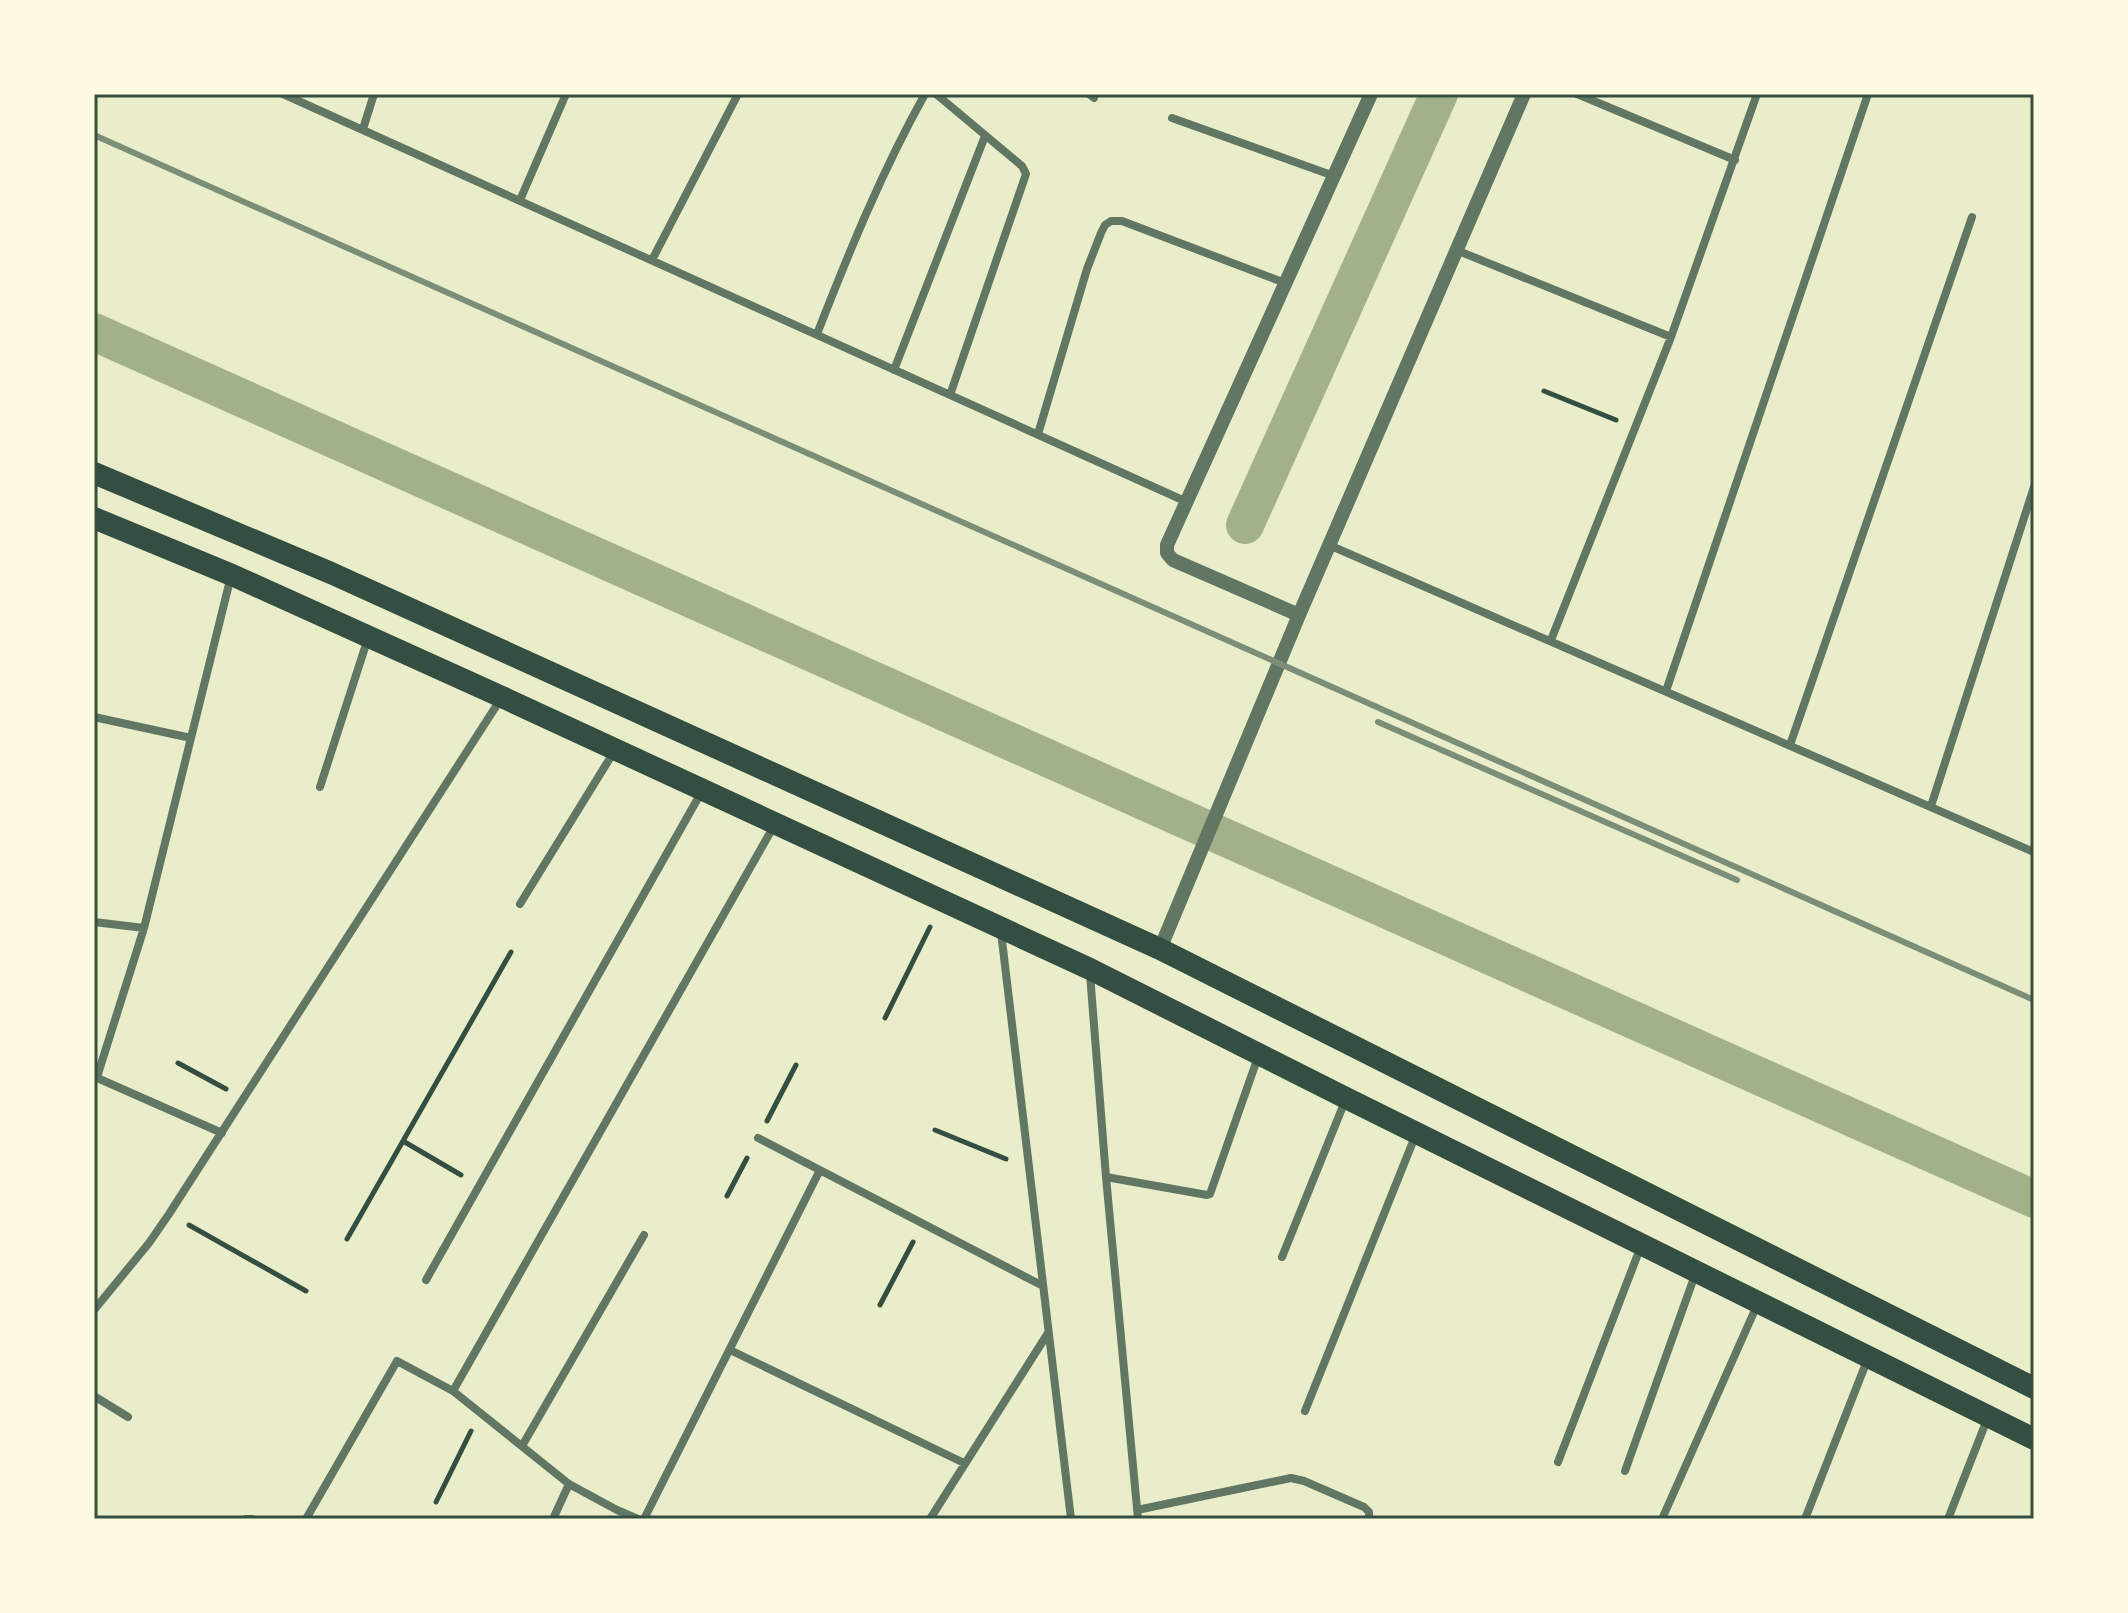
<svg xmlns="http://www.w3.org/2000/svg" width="2128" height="1613" viewBox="0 0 2128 1613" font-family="'Varela Round',sans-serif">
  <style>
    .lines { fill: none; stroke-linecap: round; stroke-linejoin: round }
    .canal { stroke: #a3b18a; stroke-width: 38 }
    .path { stroke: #344e41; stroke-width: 5 }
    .minor { stroke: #617663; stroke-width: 8 }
    .tertiary { stroke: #617663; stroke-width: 14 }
    .trunk { stroke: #344e41; stroke-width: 22 }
    .rail { stroke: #7c8e77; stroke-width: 6 }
    .neatline { fill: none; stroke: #344e41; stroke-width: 3 }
  </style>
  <rect width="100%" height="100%" fill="#e9edc9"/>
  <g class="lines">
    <!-- canal -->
    <path class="canal" d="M94,332L2034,1199
      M1245,525L1439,94"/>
    <!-- path -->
    <path class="path" d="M1544,391L1616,420
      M885,1018L930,927
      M178,1063L226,1089
      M767,1121L796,1065
      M935,1130L1006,1159
      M403,1141L461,1175
      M727,1196L747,1158
      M189,1225L306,1291
      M347,1239L511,952
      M880,1305L913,1242
      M436,1502L471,1431"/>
    <!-- minor -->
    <path class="minor" d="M283,94L1187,502
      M936,94L1022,166L1026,174L950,395
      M1089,94L1094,98
      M1577,94L1735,160
      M1172,118L1334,176
      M363,129L374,94
      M520,200L566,94
      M1456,250L1671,337
      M652,260L738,94
      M817,334C849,252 882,171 925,94
      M894,370L985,136
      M1038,434L1087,269L1101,233L1105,225L1111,221H1122L1285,283
      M1329,545L2034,852
      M1551,640L1671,337L1757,94
      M1666,691L1868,94
      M94,717L191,738
      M1790,745L1972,217
      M320,787L368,638
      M1931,806L2034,487
      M520,904L615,750
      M94,922L144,928
      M1001,932L1071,1519
      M1090,974L1106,1177L1138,1519
      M95,1077L222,1133
      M97,1077L144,928L231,576
      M758,1138L1043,1286
      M1106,1177L1207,1195L1210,1194L1259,1054
      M1282,1257L1345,1101
      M426,1280L702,791
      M94,1310L149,1243L169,1214L502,697
      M730,1350L964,1463
      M453,1391L775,824
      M94,1396L128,1417
      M1305,1411L1416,1134
      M522,1446L644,1235
      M1558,1462L1641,1246
      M1625,1471L1696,1272
      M1137,1510L1291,1478L1304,1481L1364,1507L1369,1512V1519
      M246,1519H252
      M306,1519L397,1361L453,1391L569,1484L617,1510L638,1519
      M553,1519L569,1484
      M644,1519L820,1170
      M930,1519L1048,1333
      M1662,1519L1758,1303
      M1805,1519L1868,1358
      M1948,1519L1988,1417"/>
    <!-- tertiary -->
    <path class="tertiary" d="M1299,615L1173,560L1167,553V545L1371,94
      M1160,949L1299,615L1524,94"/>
    <!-- trunk -->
    <path class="trunk" d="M94,473L331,573L1160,949L2034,1388
      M94,518L232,575L502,697L1090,969L1346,1098L2034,1439"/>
    <!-- rail -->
    <path class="rail" d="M94,135L2034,1000
      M1378,722L1737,880"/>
  </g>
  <!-- border -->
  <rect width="2128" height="1613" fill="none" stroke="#fefae0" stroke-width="192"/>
  <rect x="96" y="96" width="1936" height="1421" class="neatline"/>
</svg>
